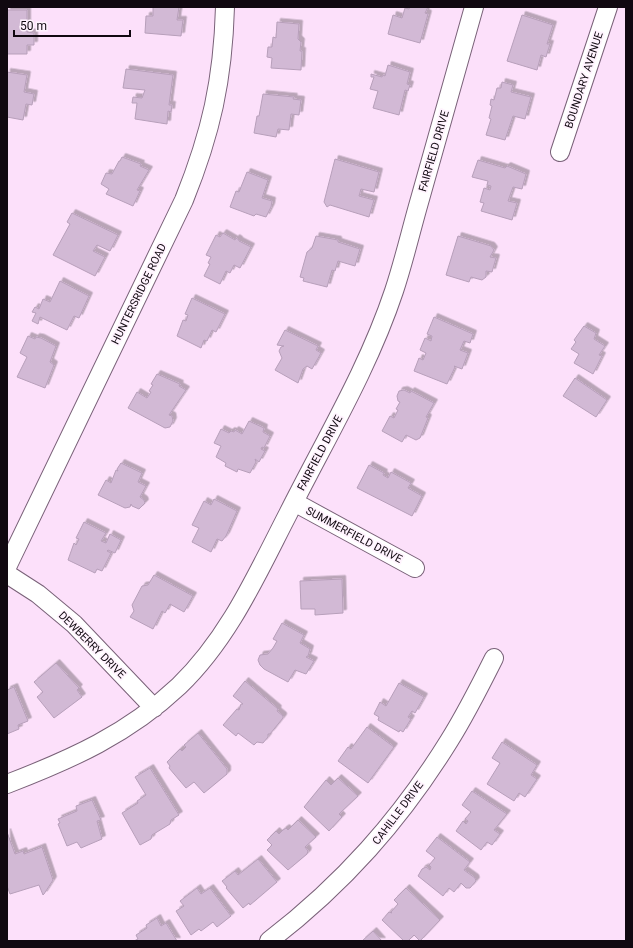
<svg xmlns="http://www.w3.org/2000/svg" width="633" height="948" viewBox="0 0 633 948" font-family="Roboto,sans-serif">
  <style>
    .building { fill: #d2b9d5; stroke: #b79fba; filter: url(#shadow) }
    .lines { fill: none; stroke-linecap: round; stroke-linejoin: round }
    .minor-casing { stroke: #796178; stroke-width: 20 }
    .minor { stroke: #fff; stroke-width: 18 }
    .labels { text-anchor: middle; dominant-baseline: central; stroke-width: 3.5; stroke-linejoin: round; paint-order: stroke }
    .street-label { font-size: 11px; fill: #100810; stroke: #fff3fe }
  </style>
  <defs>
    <filter id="shadow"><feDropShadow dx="3.5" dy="-3.5" stdDeviation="0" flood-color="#0004"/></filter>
  </defs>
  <rect width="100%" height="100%" fill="#fce0fa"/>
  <!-- building -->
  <path class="building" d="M153,7H179L177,20H183L181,36L145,33L146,16H153Z
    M410,7H428L425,13L428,14L420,43L388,34L393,15L402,18L405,8L409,9Z
    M7,10H27V32L34,33V45H27V54H7Z
    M522,15L553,25L547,44H550L546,57L541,55L537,70L507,61Z
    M277,22L299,24L298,39L301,42L300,51H302L301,70L271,68L272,58L267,57L268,47H272L273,37L276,38Z
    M388,65L410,72L407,84L410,85L408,91L405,90L399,115L373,108L378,91L370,89L374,77H371V74L382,77L383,75L385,76Z
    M126,69L173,75L169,105H172L171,112L168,111L167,124L135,119L137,103H132L133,97L142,98L145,90L123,88Z
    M7,72L27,75L24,92L34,94L32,105L26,104L23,120L7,117Z
    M502,82L513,85L511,92L531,97L525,119L513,116L505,140L486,135L491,119L489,118L492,106L490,105L491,99L494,100L497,88H501Z
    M263,94L294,97L293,99L301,100L299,115L291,114L289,130L278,129L276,137L254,133L257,116H259Z
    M122,157L141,164L140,166L149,170L137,190L140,191L133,206L106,194L109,189L101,184L106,173L112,174L119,161H120Z
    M335,159L379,172L374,192L361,189L359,196L374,200L369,217L330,205L327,207L324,202Z
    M478,160L505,168L507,166L526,174L522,189L513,187L508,201L517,203L512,220L481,211L484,203L480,202L484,188L490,190L491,186L487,185L488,181L472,177Z
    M247,172L268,180L262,198L272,201L271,207L266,217L256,214L254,216L230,207L236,191L239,192Z
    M72,213L118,235L110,251L97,245L93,251L105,257L95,276L53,255L70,224L67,222Z
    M223,233L235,240L236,238L239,240V241L251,247L240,268L234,265L230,273L226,271L220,284L204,276L210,264L208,263L211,257L206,255L216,235L220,237Z
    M316,236L338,240V242L360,249L355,266L338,261L335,271L332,270L327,287L303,281L304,278L300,277L307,252L312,248Z
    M458,236L491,246L494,250L490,257L496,258L492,272L486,271V277L482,280L471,277L469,282L446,275Z
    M60,281L89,296L79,318L74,316L67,330L40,317L38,324L32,321L36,313L32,312L35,307L39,309L43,299L50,302Z
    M192,298L225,314L216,332L212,330L207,341L204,340L201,348L177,336L183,320L186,321L188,315L185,314Z
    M434,317L473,334L470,343L464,341L460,350L468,353L462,369L454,366L455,367L447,384L414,371L419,358L423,360L426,353L420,350L425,338L431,341L432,336L427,334Z
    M584,326L596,333L594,339L605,346L599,355L602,356L593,374L574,363L579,354L571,349L576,342L574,340Z
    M285,330L318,346L316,350L321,353L312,369L307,366L303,369L298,383L275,370L282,358L279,351L281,347L284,346L277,345Z
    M28,336L35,339L36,337L41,338L56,346L50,362L54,365L45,388L17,377L27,357L20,353Z
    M157,374L180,384L179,386L186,390L169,415L172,416L173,421L170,427L165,428L128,408L137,392L147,398L151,392L149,391L153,385L151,384Z
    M575,378L607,400L596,417L563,396Z
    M404,390L410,393L411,391L434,403L426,417L428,418L420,438L416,440L406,435L402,442L382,431L390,416L394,418L398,410L396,409L400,402L398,401L397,396L399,391Z
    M249,421L264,428L263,432L270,436L264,448L262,447L261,449L265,451L259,462L255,459L256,462L250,473L238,469L237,472L225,466L226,463L216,457L221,446L214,443L221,429L229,433L231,431L234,432L235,430L242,434Z
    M121,463L142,473L138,482L146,486L140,497L144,500L145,503L139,509L132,506L131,504L130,507L125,508L98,495L106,480L111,483L116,470L118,471L117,469Z
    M369,465L384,473L383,475L388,478L391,472L411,483L408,488L422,496L412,516L357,488Z
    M214,499L237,511L226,536L222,541L217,539L211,552L192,542L199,528L192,525L204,501L211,505Z
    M84,522L106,533L101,541L106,543L110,534L121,540L115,553L108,550L107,551L111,553L102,571L97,569L95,573L68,560L74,543L76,545L79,539L76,538Z
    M154,575L193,596L184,612L170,604L165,613L162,611L153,629L130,617L134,611L132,605L142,586L148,585Z
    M342,579L343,613L315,615V609H301L300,581Z
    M282,623L304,635L300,643L310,649L308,656L306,657L314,661L306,674L295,670L288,682L264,669L260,665L258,660L260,655L268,654L273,648L277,641L273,639Z
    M56,663L79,688L77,690L82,697L54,718L37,697L43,692L34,682Z
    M245,681L278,709L277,711L283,716V718L270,734H268V737L263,743L257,742L254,745L238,733L236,736L223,725L237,709L239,710L241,704H243L233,696Z
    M399,683L424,697L415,713L412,711L408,717L411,719L403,732L400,730L399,732L378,720L379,717L374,714L380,702L386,706Z
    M14,687L28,721L18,725L19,729L7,734V690Z
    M367,727L394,747L368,783L338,761L348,747L351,749Z
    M198,733L227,769V774L204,793L194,782L186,788L169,768L170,766L167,762L180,749L182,751L186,747L184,745Z
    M502,742L537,765L531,775L537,779L525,797L519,793L514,801L487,784L500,763L492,758Z
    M150,768L179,815L171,820L170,824L152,835L151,839L140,845L122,813L138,803L137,801L146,795L135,777Z
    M338,778L358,796L339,814L342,817L329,831L304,807L326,780L331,785Z
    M472,791L507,814L494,830L500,834L492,845L487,842L481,850L456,831L463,821L466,824L468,821L465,819L471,812L462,805Z
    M92,800L101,820L97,821L102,839L81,848L77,842L67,846L58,824L60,823L58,819L77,811L76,806Z
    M298,820L316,837L305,847L308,851L307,854L288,870L267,850L272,845L267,840L276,831L279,834L283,830L286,828L288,830Z
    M7,832L15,854L23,851L24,854L42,847L53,880L44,894L43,895L39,885L10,894L7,886Z
    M437,837L470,862L464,870L475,878L476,881L470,888H466L461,883L454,892L449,888L443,896L418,876L422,869L426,867L430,870L431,867L429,865L435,858L426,851Z
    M258,859L277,882L250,905L249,903L243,908L226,888L227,887L222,881L235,871L238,875Z
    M197,888L201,894L210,888L231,916L217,927L213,922L201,931L199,929L191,935L176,911L184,906L180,901Z
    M406,888L440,920L420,941L414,935L408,941H404L382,920L389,912L392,913L391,912L398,904L394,900Z
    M157,918L161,926L166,923L177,941H134L138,939L136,935L147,928L146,925Z
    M373,931L382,941H362Z"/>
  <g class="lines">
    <!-- minor casing -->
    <g class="minor-casing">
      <path id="minor" d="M560,152L608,7
        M294,502L415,568
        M7,567L184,200C211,133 223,80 225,7
        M7,574L38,594L74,624L154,708
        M7,784C72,759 128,734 179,686C229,638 257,574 288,514C325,440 368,369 394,291C404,261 411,230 420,199C438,135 456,71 474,7
        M269,941C343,884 400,820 449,741C466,714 480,686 494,658"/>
    </g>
    <!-- minor -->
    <use href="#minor" class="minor"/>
  </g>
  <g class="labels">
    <!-- street labels -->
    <g class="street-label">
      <text transform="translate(584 80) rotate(-72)">BOUNDARY AVENUE</text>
      <text transform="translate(434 151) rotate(-74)">FAIRFIELD DRIVE</text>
      <text transform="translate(139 294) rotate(-64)">HUNTERSRIDGE ROAD</text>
      <text transform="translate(320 453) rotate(-62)">FAIRFIELD DRIVE</text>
      <text transform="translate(354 535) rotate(28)">SUMMERFIELD DRIVE</text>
      <text transform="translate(92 645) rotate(45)">DEWBERRY DRIVE</text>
      <text transform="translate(398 813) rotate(-53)">CAHILLE DRIVE</text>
    </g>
  </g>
  <!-- border -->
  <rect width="633" height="948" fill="none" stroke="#100810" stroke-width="16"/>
  <!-- scale -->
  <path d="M14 30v6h116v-6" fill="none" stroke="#100810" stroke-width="2"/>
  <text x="20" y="30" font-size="12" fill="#100810" stroke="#fff3fe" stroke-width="3" paint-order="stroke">50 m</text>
</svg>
